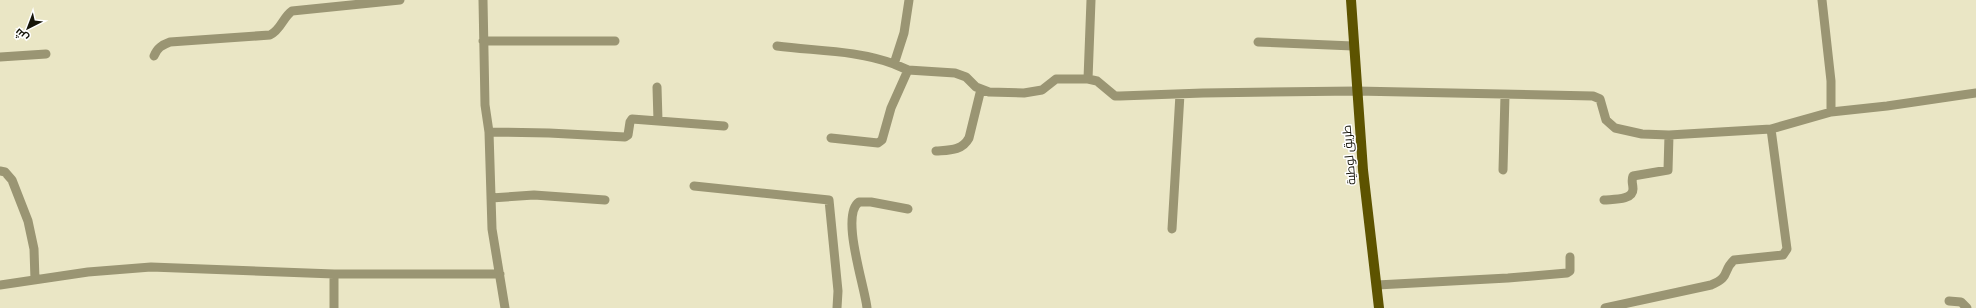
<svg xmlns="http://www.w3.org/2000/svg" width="1976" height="308" viewBox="0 0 1976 308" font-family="'Roboto Serif',Cairo,serif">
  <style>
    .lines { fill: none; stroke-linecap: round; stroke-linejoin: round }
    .minor { stroke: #9a9573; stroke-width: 9 }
    .major { stroke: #5d5300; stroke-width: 10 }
    .labels { text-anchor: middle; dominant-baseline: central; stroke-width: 3; stroke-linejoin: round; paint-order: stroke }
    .street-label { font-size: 12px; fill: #161509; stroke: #fff }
  </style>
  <rect width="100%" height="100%" fill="#eae6c5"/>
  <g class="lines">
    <!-- minor -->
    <path class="minor" d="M483,0L485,105L489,132L492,229L505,308
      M1822,0L1831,81V112
      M483,41H615
      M1258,42L1353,46
      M777,46C815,51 857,50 894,64
      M154,56C157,48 162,45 170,42L270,35C281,30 283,17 292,11L400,0
      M0,57L46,54
      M908,70L894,64L904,33L909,0
      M1088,79L1091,0
      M657,87L658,121
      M489,132L549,133L625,137L628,135L630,122L632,119L724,126
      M831,138L878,143L882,140L891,108L908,70L955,73L966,77L976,87L989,92L1024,93L1042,90L1056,79H1088L1097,81L1115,96H1120L1203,93L1356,91L1593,96L1600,99L1606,120L1615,128L1642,134L1669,135L1771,129L1831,112L1887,106L1976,93
      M936,151C949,150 962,151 969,138L981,89
      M1503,170L1505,95
      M0,171L5,172L12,180L28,221L34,249L35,280
      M694,186L829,200L838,291L837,308
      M491,198L534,195L605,200
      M1604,200C1612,199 1633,201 1633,189C1633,184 1631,181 1633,176L1668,170L1669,135
      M1172,229L1180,94
      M0,285L88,272L151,267L334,274H500
      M1377,285L1508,278L1567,273L1570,271V257
      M1949,301L1961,302L1967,308
      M334,308V274
      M867,308C865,287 840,215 859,202H871L908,209
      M1605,308L1711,285C1731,277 1722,271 1734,260L1783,255L1787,249L1771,129"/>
    <!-- major -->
    <path class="major" d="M1351,0L1363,170L1379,308"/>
  </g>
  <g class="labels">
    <!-- street labels -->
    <g class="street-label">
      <text transform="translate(1349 155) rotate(-95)">طريق لوطية</text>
    </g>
  </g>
  <!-- north arrow -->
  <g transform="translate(28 28) rotate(222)" stroke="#ffffff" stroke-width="3" paint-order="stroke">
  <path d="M0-3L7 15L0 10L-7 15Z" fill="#161509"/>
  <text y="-6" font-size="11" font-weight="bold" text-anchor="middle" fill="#161509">ش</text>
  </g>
</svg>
